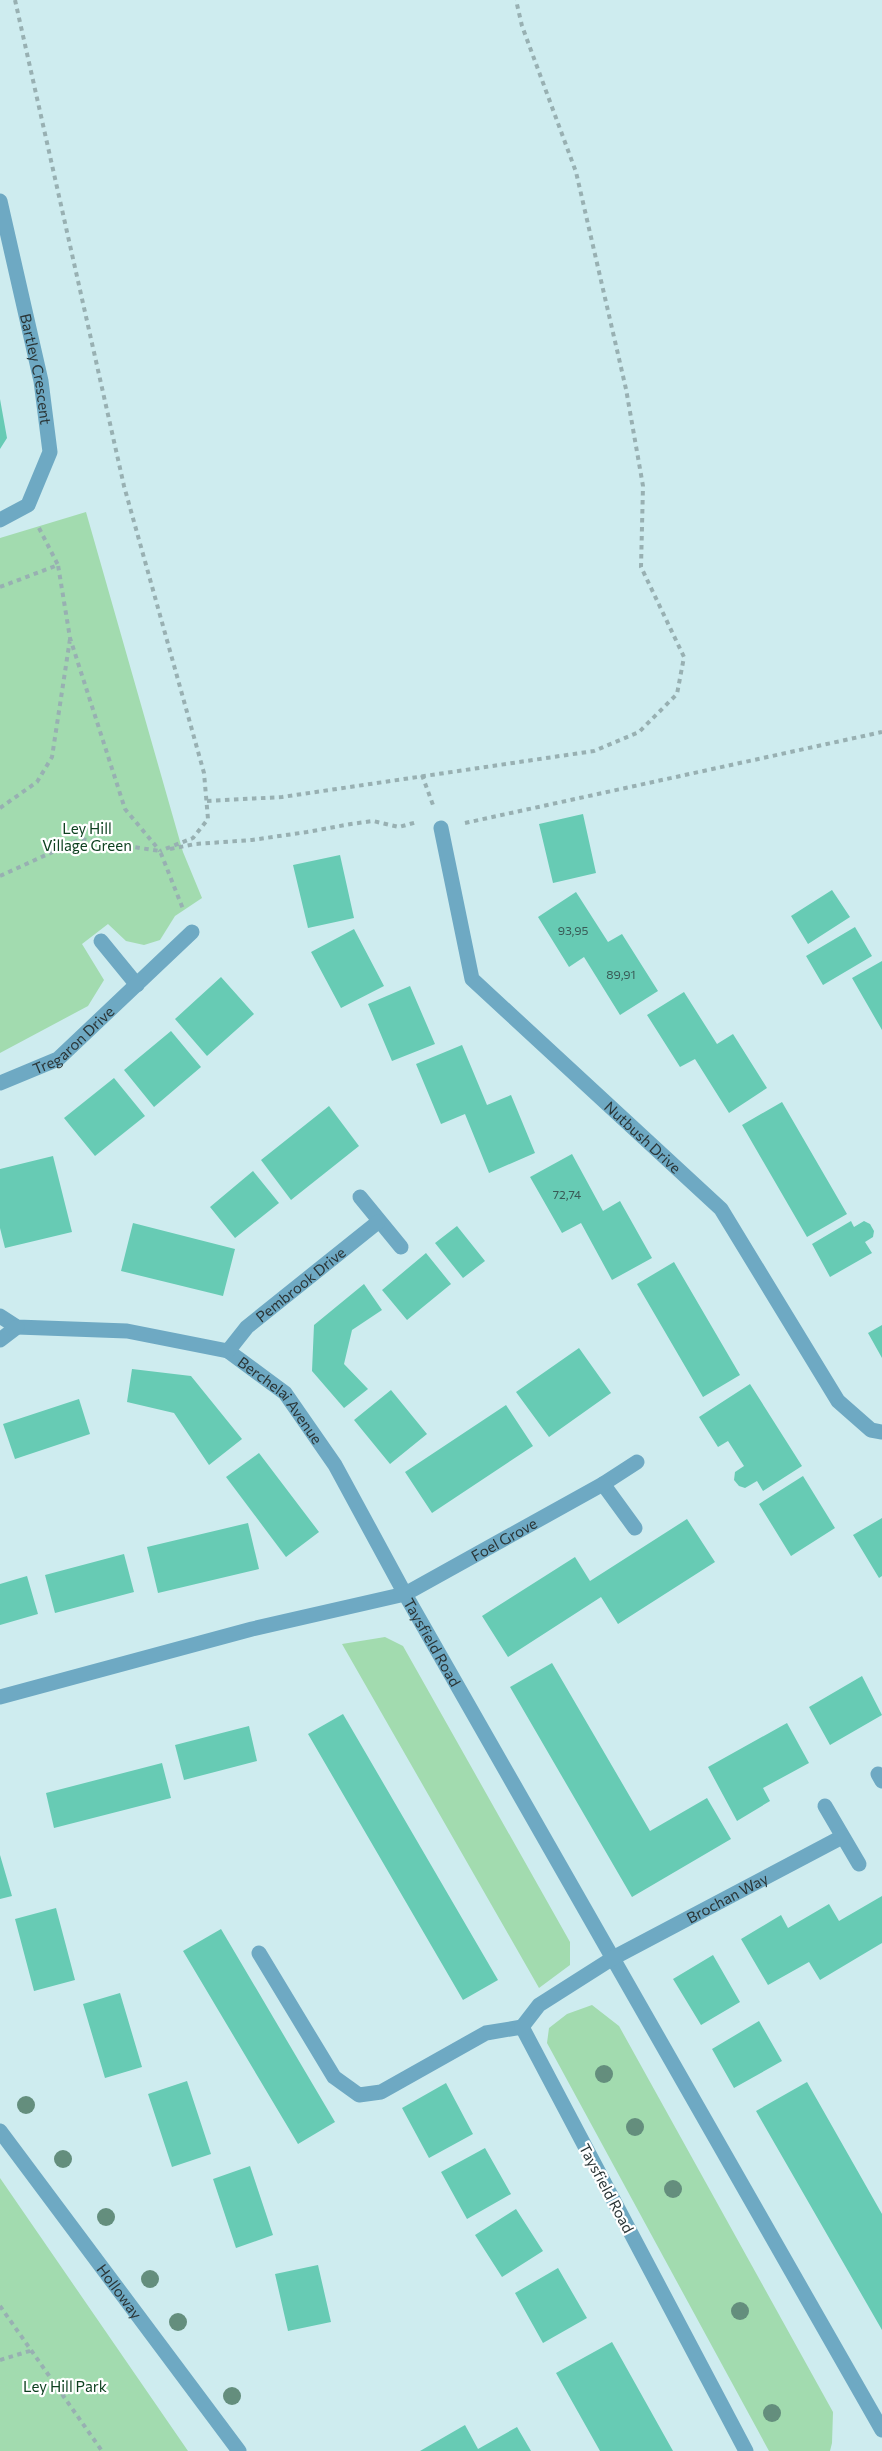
<svg xmlns="http://www.w3.org/2000/svg" width="882" height="2451" viewBox="0 0 882 2451" font-family="Commissioner,sans-serif">
  <style>
    .green { fill: #a2dbaf }
    .building { fill: #67cbb4 }
    .lines { fill: none; stroke-linecap: round; stroke-linejoin: round }
    .path { stroke: #98b0b2; stroke-width: 4; stroke-dasharray: 4.5 4.5; stroke-linecap: butt }
    .service { stroke: #6ea9c3; stroke-width: 15 }
    .minor { stroke: #6ea9c3; stroke-width: 15 }
    .tertiary { stroke: #6ea9c3; stroke-width: 15 }
    .tree { fill: #648e7d }
    .labels { text-anchor: middle; dominant-baseline: central; stroke-width: 4.5; stroke-linejoin: round; paint-order: stroke }
    .number-label { font-size: 12px; fill: #395a56 }
    .street-label { font-size: 15px; fill: #2a3536; stroke: #fff }
    .park-label { font-size: 15px; fill: #0e4120; stroke: #fff }
  </style>
  <rect width="100%" height="100%" fill="#ceecef"/>
  <!-- green -->
  <path class="green" d="M86,512L183,852L202,898L175,916L160,940L144,945L126,941L108,924L82,944L104,980L88,1006L0,1053V538Z
    M385,1637L403,1646L570,1942V1965L539,1988L342,1644Z
    M592,2005L619,2026L833,2412L832,2443L830,2451H769L547,2043L549,2028L567,2014Z
    M0,2178L188,2451H0Z"/>
  <!-- building -->
  <path class="building" d="M0,399L7,438L0,449Z
    M583,814L596,873L553,883L539,824Z
    M340,855L354,918L308,928L293,865Z
    M832,890L850,917L808,944L791,916Z
    M576,892L608,942L622,934L658,991L620,1015L584,957L569,967L538,917Z
    M855,927L872,956L823,985L806,956Z
    M354,929L384,986L341,1008L311,952Z
    M882,961V1030L852,978Z
    M221,977L254,1014L207,1056L175,1019Z
    M410,986L435,1044L392,1061L368,1004Z
    M684,992L717,1044L733,1034L767,1088L729,1113L695,1059L680,1067L647,1015Z
    M171,1031L201,1067L154,1107L124,1070Z
    M462,1045L487,1105L511,1095L535,1153L489,1173L465,1114L441,1124L416,1064Z
    M114,1078L145,1116L95,1156L64,1118Z
    M782,1102L847,1214L807,1237L742,1125Z
    M329,1106L359,1146L291,1200L261,1160Z
    M572,1154L603,1211L620,1201L652,1258L612,1280L581,1223L562,1233L530,1177Z
    M53,1156L72,1232L5,1248L0,1228V1169Z
    M253,1171L279,1203L235,1238L210,1207Z
    M851,1221L854,1227L864,1221L870,1224L874,1231L873,1237L865,1242L872,1253L830,1277L812,1244Z
    M133,1223L235,1249L223,1296L121,1271Z
    M457,1226L485,1261L463,1278L435,1243Z
    M426,1253L451,1284L407,1320L382,1290Z
    M674,1262L740,1375L703,1397L637,1284Z
    M364,1284L382,1310L352,1330L344,1364L368,1389L344,1408L312,1371L314,1325Z
    M882,1325V1358L868,1333Z
    M579,1348L611,1393L549,1437L516,1392Z
    M132,1369L191,1376L242,1439L209,1465L174,1413L127,1402Z
    M750,1384L802,1466L763,1491L757,1481L745,1488L739,1486L734,1480L735,1472L744,1466L728,1441L718,1447L699,1417Z
    M391,1390L427,1434L390,1464L354,1420Z
    M79,1399L90,1434L15,1459L3,1424Z
    M506,1405L533,1446L432,1513L405,1472Z
    M259,1453L319,1532L286,1557L226,1477Z
    M803,1476L835,1528L791,1556L759,1504Z
    M882,1518V1576L879,1578L853,1535Z
    M687,1519L715,1562L618,1624L601,1597L508,1657L482,1616L575,1557L590,1581Z
    M248,1523L259,1569L158,1593L147,1547Z
    M124,1554L134,1592L55,1613L45,1575Z
    M27,1576L38,1614L0,1625V1584Z
    M552,1663L650,1831L707,1798L731,1839L632,1897L510,1687Z
    M862,1676L882,1715L830,1745L809,1707Z
    M343,1714L498,1980L463,2000L308,1734Z
    M787,1723L809,1763L763,1788L770,1801L737,1821L708,1767Z
    M249,1726L257,1761L184,1780L175,1745Z
    M162,1763L171,1798L54,1828L46,1793Z
    M0,1855L12,1896L0,1899Z
    M882,1896V1943L820,1980L809,1962L768,1985L741,1939L781,1915L788,1928L829,1904L839,1921Z
    M56,1908L75,1980L34,1991L15,1919Z
    M221,1929L335,2122L298,2144L183,1951Z
    M713,1955L740,2002L701,2025L673,1979Z
    M120,1993L142,2067L105,2078L83,2004Z
    M759,2021L782,2061L734,2088L712,2049Z
    M187,2081L211,2154L172,2167L148,2094Z
    M807,2082L882,2214V2330L756,2111Z
    M446,2083L473,2134L429,2158L402,2108Z
    M485,2148L511,2194L467,2219L441,2172Z
    M250,2166L273,2235L236,2248L213,2179Z
    M516,2209L543,2251L502,2277L475,2235Z
    M318,2265L331,2322L288,2331L275,2274Z
    M558,2268L587,2318L543,2343L515,2293Z
    M612,2342L673,2451H600L556,2373Z
    M465,2425L478,2449L517,2427L531,2451H420Z"/>
  <g class="lines">
    <!-- path -->
    <path class="path" d="M15,0L124,486L204,773L208,819L193,838L160,851
      M39,528L58,565
      M0,587L58,565L70,638L125,809L160,851
      M422,775L433,805
      M207,801L282,797L594,751L639,732L677,694L684,657L641,567L643,486L626,389L576,172L522,26L516,0
      M0,808L37,782L52,757L70,639
      M465,823L882,732
      M170,849L195,844L252,840L307,832L351,824L373,821L399,827L417,822
      M0,876L81,839L160,851L183,909
      M0,2306L102,2451
      M0,2360L33,2350"/>
    <!-- service -->
    <path class="service" d="M259,1953L334,2077L359,2095L381,2092L486,2033L522,2027"/>
    <!-- minor -->
    <g class="minor">
      <path id="s1" d="M0,201L41,381L50,452L28,505L0,520"/>
      <path id="s2" d="M441,828L472,979L721,1209L838,1401L871,1430L882,1432"/>
      <path d="M101,941L137,985"/>
      <path id="s3" d="M0,1083L58,1059L192,932"/>
      <path d="M360,1197L401,1247"/>
      <path id="s4" d="M0,1316L17,1327L127,1331L228,1351L285,1393L335,1465L405,1594L882,2430"/>
      <path d="M0,1340L17,1327"/>
      <path id="s5" d="M228,1351L247,1327L378,1222"/>
      <path d="M603,1484L635,1528"/>
      <path id="s6" d="M0,1697L252,1629L405,1594L603,1484L637,1462"/>
      <path d="M878,1774L882,1781"/>
      <path d="M825,1806L859,1864"/>
      <path id="s7" d="M746,2451L522,2027L539,2005L613,1958L842,1837"/>
    </g>
    <!-- tertiary -->
    <path class="tertiary" id="s8" d="M0,2131L239,2451"/>
  </g>
  <!-- trees -->
  <g class="tree">
    <circle cx="604" cy="2074" r="9"/>
    <circle cx="26" cy="2105" r="9"/>
    <circle cx="635" cy="2127" r="9"/>
    <circle cx="63" cy="2159" r="9"/>
    <circle cx="673" cy="2189" r="9"/>
    <circle cx="106" cy="2217" r="9"/>
    <circle cx="150" cy="2279" r="9"/>
    <circle cx="740" cy="2311" r="9"/>
    <circle cx="178" cy="2322" r="9"/>
    <circle cx="232" cy="2396" r="9"/>
    <circle cx="772" cy="2413" r="9"/>
  </g>
  <g class="labels">
    <!-- number labels -->
    <g class="number-label">
      <text x="573" y="930">93,95</text>
      <text x="621" y="974">89,91</text>
      <text x="567" y="1194">72,74</text>
    </g>
    <!-- street labels -->
    <g class="street-label">
      <text stroke="none"><textPath href="#s1" startOffset="172">Bartley Crescent</textPath></text>
      <text stroke="none"><textPath href="#s3" startOffset="86">Tregaron Drive</textPath></text>
      <text stroke="none"><textPath href="#s2" startOffset="387">Nutbush Drive</textPath></text>
      <text stroke="none"><textPath href="#s5" startOffset="99">Pembrook Drive</textPath></text>
      <text stroke="none"><textPath href="#s4" startOffset="306">Berchelai Avenue</textPath></text>
      <text stroke="none"><textPath href="#s6" startOffset="531">Foel Grove</textPath></text>
      <text stroke="none"><textPath href="#s4" startOffset="594">Taysfield Road</textPath></text>
      <text stroke="none"><textPath href="#s7" startOffset="724">Brochan Way</textPath></text>
      <text transform="translate(607 2188) rotate(62)">Taysfield Road</text>
      <text stroke="none"><textPath href="#s8" startOffset="200">Holloway</textPath></text>
    </g>
    <!-- park labels -->
    <g class="park-label">
      <text x="87" y="828">Ley Hill<tspan x="87" dy="17">Village Green</tspan></text>
      <text x="65" y="2386">Ley Hill Park</text>
    </g>
  </g>
</svg>
